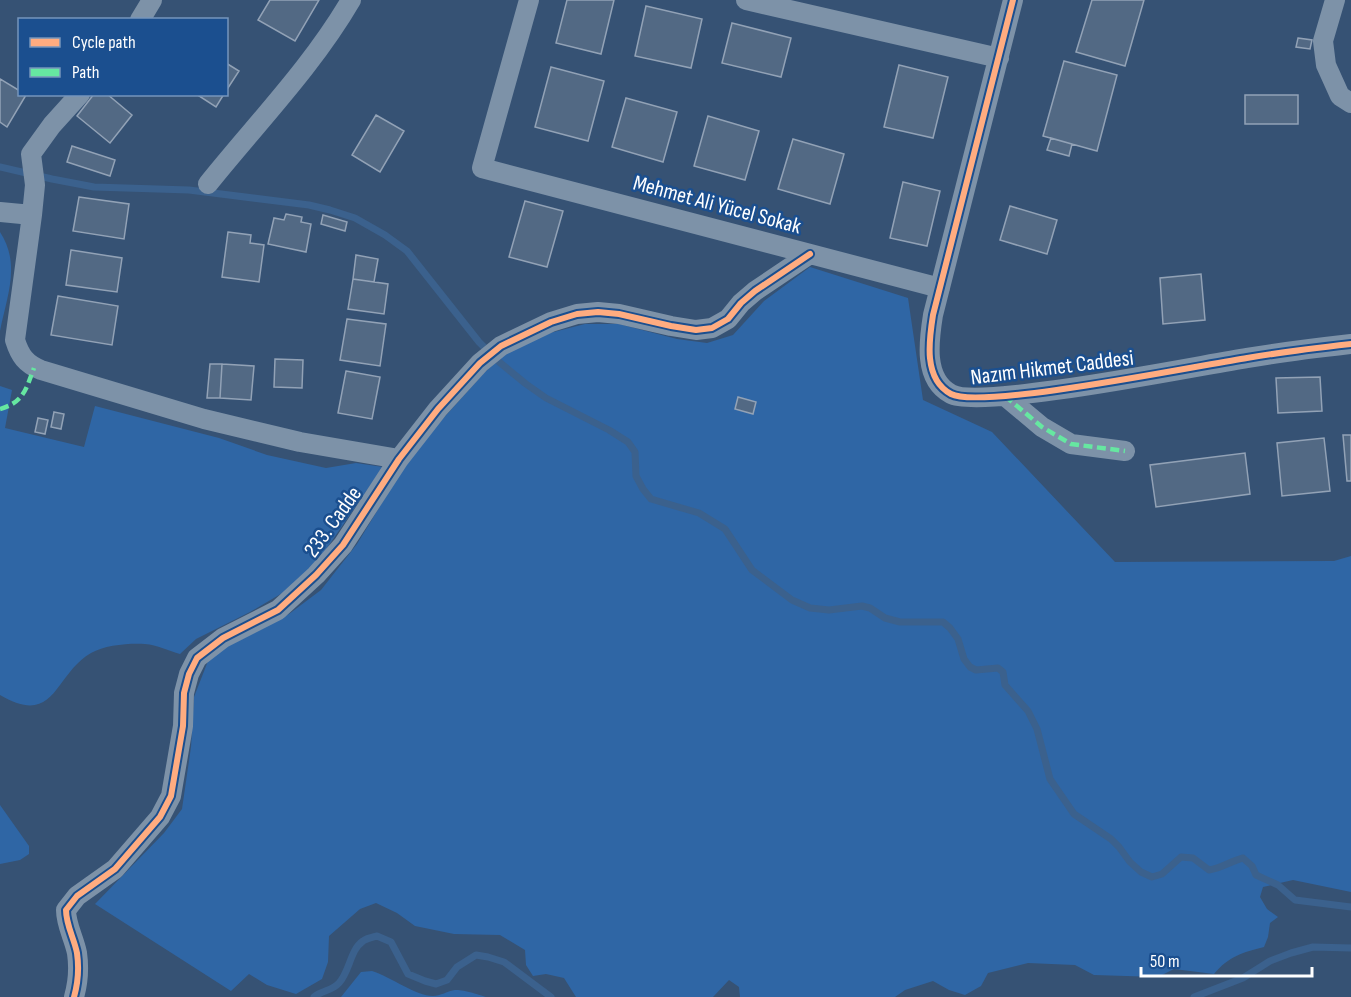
<svg xmlns="http://www.w3.org/2000/svg" width="1351" height="997" viewBox="0 0 1351 997" font-family="'Sofia Sans Condensed',sans-serif">
  <style>
    .green { fill: #2f66a5 }
    .lines { fill: none; stroke-linecap: round; stroke-linejoin: round }
    .stream { stroke: #3b618d; stroke-width: 7 }
    .building { fill: #526984; stroke: #92a2b6; stroke-width: 1.5 }
    .street { stroke: #7d92a8; stroke-width: 20 }
    .quiet { stroke: #66e7a1; stroke-width: 4.5; stroke-dasharray: 9 4.5; stroke-linecap: butt }
    .cycleway-casing { stroke: #1b4f8f; stroke-width: 10 }
    .cycleway { stroke: #ffac80; stroke-width: 6 }
    .labels { text-anchor: middle; dominant-baseline: central; stroke-width: 5; stroke-linejoin: round; paint-order: stroke }
    .street-label { font-size: 22px; fill: #fff; stroke: #1b4f8f }
  </style>
  <rect width="100%" height="100%" fill="#365274"/>
  <!-- green -->
  <path class="green" d="M0,232C21,264 7,296 0,331Z
    M810,267L908,298L923,400L992,432L1115,562L1334,561L1351,556V892L1293,880L1263,887L1260,897L1267,909L1278,917L1270,923L1268,937L1264,947C1243,952 1228,957 1214,974L1174,969L1158,977L1094,975L1075,965L1028,963L988,973L981,986L965,995L949,990L933,981L905,990L895,997H740L739,987L729,980L713,997H576L564,978L546,974L533,976L526,965L525,950L500,935L454,934L415,926L397,913L376,903L360,909L329,936L328,962L322,979L296,994L267,985L249,974L231,991L95,904L164,833L182,809L191,747L194,697L208,661L225,647L289,614L321,590L357,544L402,470L431,432L485,372L510,350L542,335L585,324H619L677,339L707,343L733,335L764,301Z
    M0,386L12,390L5,428L84,447L95,406L219,438L267,455L326,468L356,463L383,467L318,561L284,592L250,612L196,639L180,654C169,651 157,645 145,644C129,643 105,645 91,653C54,674 56,728 0,695Z
    M0,805L29,846V854L20,860L0,864Z
    M372,971C391,977 416,996 433,996C440,996 448,991 455,990C461,989 481,995 486,997H341L361,972Z"/>
  <g class="lines">
    <!-- stream -->
    <path class="stream" d="M0,167L52,179L94,187L189,190L309,205L330,210L355,218L385,235L407,251L479,342L498,361L526,384L546,398L609,430L628,442L635,452L636,476L643,489L651,499L699,513L725,529L752,570L792,600L810,608L829,610L862,606L870,608L885,618L900,622H943L950,628L958,639L964,659L970,667L976,670L998,668L1003,672L1005,685L1028,711L1037,729L1050,779L1074,814L1111,839L1119,847L1130,862L1141,872L1152,877L1162,874L1181,857L1193,858L1209,870C1222,868 1231,861 1243,858L1252,866L1256,875L1278,885L1295,900L1351,907
      M314,997C322,990 332,991 339,983C350,971 350,950 363,941C367,938 373,937 377,936L391,942L408,974L425,981L436,984L447,980L457,967L476,955L488,957L504,962L551,997
      M1194,997L1243,978L1270,961L1291,953L1313,947L1351,948"/>
  </g>
  <!-- building -->
  <path class="building" d="M270,0H319L295,41L258,20Z
    M567,0H614L601,54L556,43Z
    M1092,0H1144L1125,66L1076,52Z
    M646,6L702,19L691,68L635,56Z
    M732,23L791,38L781,77L722,63Z
    M1298,38L1312,40L1310,49L1296,47Z
    M1064,61L1117,75L1097,151L1043,136Z
    M226,63L239,71L226,91Z
    M899,65L948,77L933,138L884,127Z
    M551,67L604,81L588,141L535,127Z
    M0,79L20,91V94L26,95L7,127L0,122Z
    M94,94H107L132,115L110,143L77,116Z
    M196,94H224L216,107Z
    M1245,95H1298V124H1245Z
    M626,98L677,112L663,162L612,147Z
    M376,115L404,131L380,172L352,155Z
    M708,116L759,131L745,180L694,166Z
    M1051,138L1072,144L1069,156L1047,150Z
    M793,139L844,154L830,204L778,189Z
    M72,146L115,160L110,176L67,162Z
    M903,182L940,191L927,246L890,238Z
    M79,197L129,204L124,239L73,231Z
    M525,201L563,211L547,267L509,257Z
    M1010,206L1057,220L1047,254L1000,240Z
    M286,214L302,217L301,222L311,224L306,252L268,244L274,218L284,220Z
    M323,215L347,222L345,231L321,224Z
    M228,232L251,235L250,243L264,245L259,282L222,277Z
    M71,250L122,258L117,292L66,285Z
    M356,255L378,259L374,282L353,279Z
    M1201,274L1205,320L1163,324L1160,278Z
    M353,279L388,284L384,314L348,309Z
    M58,296L118,306L112,345L51,335Z
    M347,319L386,324L380,366L340,360Z
    M275,359L303,360L302,388L274,387Z
    M210,364H222L220,398H207Z
    M222,364L254,366L251,400L220,398Z
    M346,371L380,377L372,419L338,413Z
    M1320,377L1322,411L1278,413L1276,378Z
    M738,397L756,402L753,414L735,409Z
    M54,412L64,414L61,429L51,427Z
    M38,418L48,420L45,434L35,432Z
    M1343,435H1351V481H1347Z
    M1324,438L1330,491L1282,496L1277,443Z
    M1245,453L1250,494L1156,507L1150,465Z"/>
  <g class="lines">
    <!-- street -->
    <path class="street" d="M529,0L482,168L940,288
      M746,0L999,58
      M1013,0L933,315C929,340 923,379 951,394C980,410 1201,365 1247,358C1282,352 1316,348 1351,344
      M1335,0L1323,41L1326,65L1340,96L1351,103
      M140,20L152,0
      M208,184C256,124 312,67 351,0
      M0,212L32,215L35,185L31,154L52,125L80,94
      M32,215L15,340C20,356 26,364 41,370L204,419L300,442L399,459
      M1005,396L1042,427L1071,444L1125,451
      M74,997C78,983 79,967 77,953C74,938 66,925 66,910L77,896L115,869L160,817L171,796L183,726L184,693L189,674L197,658L223,638L278,610L316,575L343,545L399,459L438,409L480,363L501,346L551,322L577,314L598,312L619,314L671,326L696,330L712,328L728,319L741,303L755,291L810,254"/>
    <!-- quiet -->
    <path class="quiet" d="M1005,396L1042,427L1071,444L1125,451
      M0,409C24,402 26,389 34,368"/>
    <!-- cycleway casing -->
    <g class="cycleway-casing">
      <path id="cycleway" d="M1013,0L933,315C929,340 923,379 951,394C980,410 1201,365 1247,358C1282,352 1316,348 1351,344
        M74,997C78,983 79,967 77,953C74,938 66,925 66,910L77,896L115,869L160,817L171,796L183,726L184,693L189,674L197,658L223,638L278,610L316,575L343,545L399,459L438,409L480,363L501,346L551,322L577,314L598,312L619,314L671,326L696,330L712,328L728,319L741,303L755,291L810,254"/>
    </g>
    <!-- cycleway -->
    <use href="#cycleway" class="cycleway"/>
  </g>
  <g class="labels">
    <!-- street labels -->
    <g class="street-label">
      <text transform="translate(717 205) rotate(15)">Mehmet Ali Yücel Sokak</text>
      <text transform="translate(1052 368) rotate(-7)">Nazım Hikmet Caddesi</text>
      <text transform="translate(333 522) rotate(-54)">233. Cadde</text>
    </g>
  </g>
  <!-- legend -->
  <rect x="18" y="18" width="210" height="78" fill="#1b4f8f" stroke="#7695bc" stroke-width="1.5"/>
  <rect x="30" y="38" width="30" height="9" fill="#ffac80" stroke="#7695bc" stroke-width="1.5"/>
  <text x="72" y="48" font-size="18" fill="#ffffff">Cycle path</text>
  <rect x="30" y="68" width="30" height="9" fill="#66e7a1" stroke="#7695bc" stroke-width="1.5"/>
  <text x="72" y="78" font-size="18" fill="#ffffff">Path</text>
  <!-- scale -->
  <path d="M1141 967v9h171v-9" fill="none" stroke="#ffffff" stroke-width="3"/>
  <text x="1150" y="967" font-size="18" fill="#ffffff" stroke="#1b4f8f" stroke-width="4.5" paint-order="stroke">50 m</text>
</svg>
